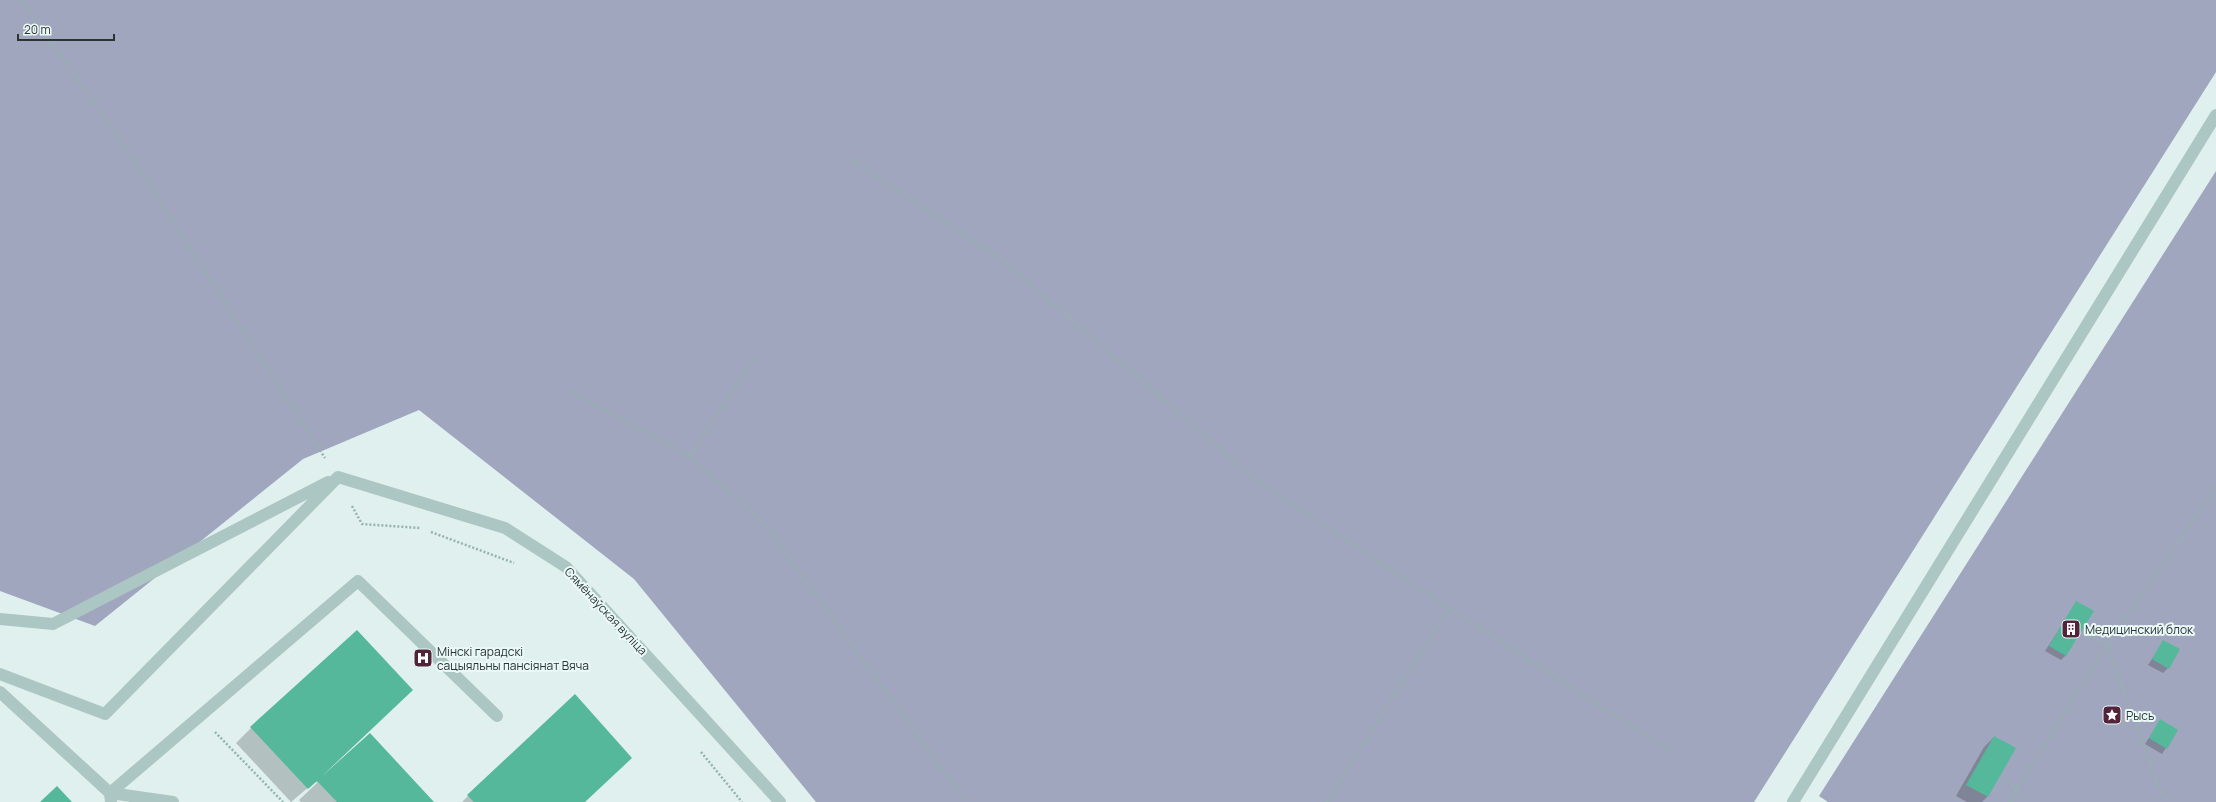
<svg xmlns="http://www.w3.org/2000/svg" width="2216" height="802" viewBox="0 0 2216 802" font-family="Manrope,sans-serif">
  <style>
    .green { fill: #a0a6bd }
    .shadow { fill: #0003 }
    .building { fill: #55b89a }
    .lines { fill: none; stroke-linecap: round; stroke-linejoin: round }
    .path { stroke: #96b2af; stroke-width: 2.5; stroke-dasharray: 2 2; stroke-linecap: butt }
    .minor { stroke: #acc6c4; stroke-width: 12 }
    .labels { text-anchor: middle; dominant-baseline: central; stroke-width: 4; stroke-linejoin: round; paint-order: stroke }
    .street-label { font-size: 12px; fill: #2a3533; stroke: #ebf8f8 }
    .poi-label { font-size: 12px; fill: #2a3533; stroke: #ebf8f8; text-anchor: start }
  </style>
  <rect width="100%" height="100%" fill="#dff0ef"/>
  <!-- green -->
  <path class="green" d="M0,0H2216V72L1754,802H816L634,579L419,410L303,459L95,626L0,591Z
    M2216,171V802H1828L1819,796Z"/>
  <!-- shadow -->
  <path class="shadow" d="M2077,602L2066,655L2061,660L2045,651Z
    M2164,641L2168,668L2163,673L2148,665Z
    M2160,721L2177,731L2162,754L2145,744Z
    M251,728L326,775L432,802H301L299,800L317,783L316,781L291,802L236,743Z
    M1994,737L2014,748L1987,797L1982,802H1967L1956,796L1984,747Z
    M468,796L584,802H462Z"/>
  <!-- building -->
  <path class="building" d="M2076,601L2094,611L2066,656L2049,646Z
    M357,630L413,690L320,778L370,733L434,802H337L317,781L308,789L250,727Z
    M2163,640L2180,649L2169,669L2152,659Z
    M575,694L632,758L585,802H474L467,795Z
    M2160,719L2178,730L2167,749L2149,738Z
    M1994,736L2016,748L1988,797L1966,785Z
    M57,786L72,802H40Z"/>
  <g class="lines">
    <!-- path -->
    <path class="path" d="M22,0L136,164L325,458
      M850,159L1003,260L1255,479L1449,608L1672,752
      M571,391L690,456L763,522L966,802
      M690,456L757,355
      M352,506L362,524L420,528
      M431,532L514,563
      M2086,634L2107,645L2158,785L2168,802
      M215,732L283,802
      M701,752L742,802
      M2005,780L2017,790L2021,802
      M1327,802L1449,608
      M2009,802L2107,645L2216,487"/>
    <!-- minor -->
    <path class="minor" d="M338,477L505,528L566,567L780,802
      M0,619L53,624L328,482
      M0,674L105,714L338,477
      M0,692L110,793L173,802
      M111,802L110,793L358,581L497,716
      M1793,802L2216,115"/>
  </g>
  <!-- icons -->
  <defs>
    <g id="building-square" transform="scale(1)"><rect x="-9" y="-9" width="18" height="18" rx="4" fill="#52243a" stroke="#ebf8f8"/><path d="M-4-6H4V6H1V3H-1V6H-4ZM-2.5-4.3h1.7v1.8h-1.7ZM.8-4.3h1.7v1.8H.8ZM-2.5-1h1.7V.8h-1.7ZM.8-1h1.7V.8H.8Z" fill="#fff"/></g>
    <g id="hospital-square" transform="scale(1)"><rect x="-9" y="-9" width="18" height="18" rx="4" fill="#52243a" stroke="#ebf8f8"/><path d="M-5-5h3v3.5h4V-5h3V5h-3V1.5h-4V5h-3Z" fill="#fff"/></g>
    <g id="sight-square" transform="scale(1)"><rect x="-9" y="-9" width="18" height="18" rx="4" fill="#52243a" stroke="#ebf8f8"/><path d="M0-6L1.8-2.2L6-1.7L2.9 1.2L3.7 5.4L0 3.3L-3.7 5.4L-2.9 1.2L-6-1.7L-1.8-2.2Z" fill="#fff"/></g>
  </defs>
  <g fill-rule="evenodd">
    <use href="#building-square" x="2071" y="629"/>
    <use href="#hospital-square" x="423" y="658"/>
    <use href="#sight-square" x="2112" y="715"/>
  </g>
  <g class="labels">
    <!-- street labels -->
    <g class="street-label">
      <text transform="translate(606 611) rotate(47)">Сямёнаўская вуліца</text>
    </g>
    <!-- poi labels -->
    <g class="poi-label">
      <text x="2085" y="629">Медицинский блок</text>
      <text x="437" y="651">Мінскі гарадскі<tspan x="437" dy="14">сацыяльны пансіянат Вяча</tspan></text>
      <text x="2126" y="715">Рысь</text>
    </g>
  </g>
  <!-- scale -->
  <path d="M18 34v6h96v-6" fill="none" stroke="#2a3533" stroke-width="2"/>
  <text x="24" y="34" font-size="12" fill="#2a3533" stroke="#ebf8f8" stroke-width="3" paint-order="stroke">20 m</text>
</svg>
